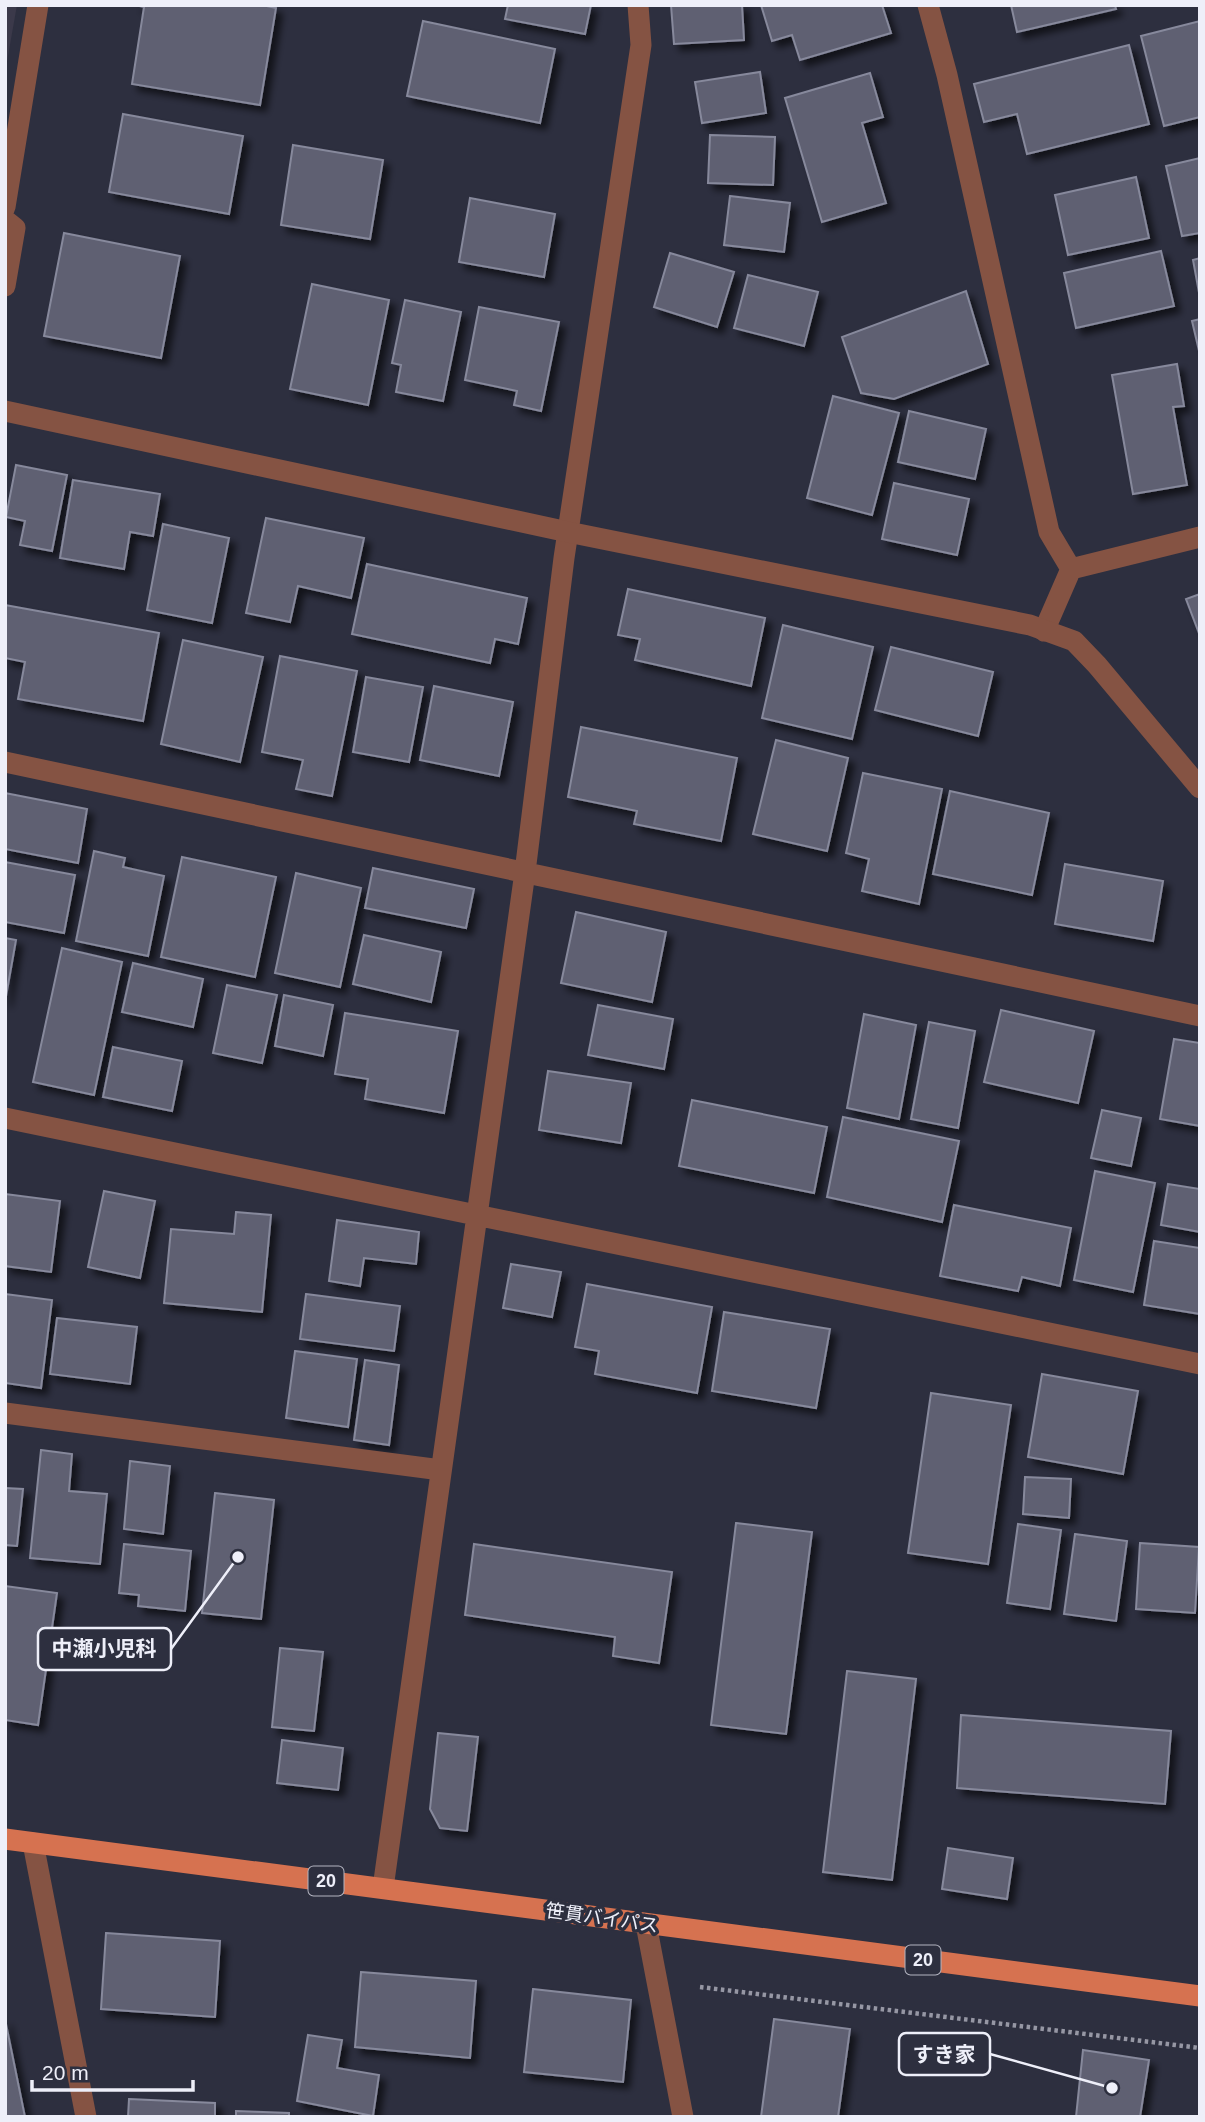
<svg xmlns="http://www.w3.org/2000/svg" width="1205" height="2122" viewBox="0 0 1205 2122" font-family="Helvetica,'Noto Sans JP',sans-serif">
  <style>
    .education { fill: #3b394a }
    .building { fill: #5e6072; stroke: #87899c; stroke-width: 2; filter: url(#shadow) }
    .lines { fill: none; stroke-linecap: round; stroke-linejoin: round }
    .path { stroke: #9697a4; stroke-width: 4.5; stroke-dasharray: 3.5 3.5; stroke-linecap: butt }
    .minor { stroke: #855343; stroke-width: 21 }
    .tertiary { stroke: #855343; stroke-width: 21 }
    .primary { stroke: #d67250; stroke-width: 21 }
    .labels { text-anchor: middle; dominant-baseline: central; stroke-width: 7; stroke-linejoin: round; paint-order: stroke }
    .shield { fill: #2d2f3f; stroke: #b4b5c1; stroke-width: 2 }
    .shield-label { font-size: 18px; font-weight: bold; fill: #eeeff9 }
    .street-label { font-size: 19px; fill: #eeeff9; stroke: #2d2f3f }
    .leader { fill: none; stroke: #eeeff9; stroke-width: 2.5 }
    .callout-dot { fill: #eeeff9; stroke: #2d2f3f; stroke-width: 2.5 }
    .callout { fill: #2d2f3f; stroke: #eeeff9; stroke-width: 2.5 }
    .callout-label { font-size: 21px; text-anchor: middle; font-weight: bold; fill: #eeeff9 }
  </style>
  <defs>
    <filter id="shadow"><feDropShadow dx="6" dy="6" stdDeviation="3.5" flood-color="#0009"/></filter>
  </defs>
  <rect width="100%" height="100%" fill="#2d2f3f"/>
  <!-- education -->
  <path class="education" d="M5,5H17L5,73Z"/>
  <!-- building -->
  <path class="building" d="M135,5H262L276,8L260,105L132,84L144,7Z
    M508,5H591L585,34L505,19Z
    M671,5H742L744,40L674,44Z
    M761,5H882L891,33L800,60L792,35L772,41Z
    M1011,5H1115L1116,9L1017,32Z
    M423,21L555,49L540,123L407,96Z
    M1200,21V117L1164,126L1141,36Z
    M1129,45L1149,124L1027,154L1017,114L984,122L974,84Z
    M760,72L766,113L702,123L695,82Z
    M870,73L883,117L862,123L886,203L822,222L785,98Z
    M123,114L243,136L229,214L109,192Z
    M710,135L775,137L773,185L708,183Z
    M293,145L383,160L370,239L281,225Z
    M1200,158V233L1182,236L1166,166Z
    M1136,177L1149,238L1068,255L1055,195Z
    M730,196L790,203L784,252L724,245Z
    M470,198L555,214L544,277L459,262Z
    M64,233L180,256L161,358L44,336Z
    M1161,251L1174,306L1076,328L1064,273Z
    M670,253L734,272L717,327L654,307Z
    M1200,258V298L1193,260Z
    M748,275L818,292L804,346L734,328Z
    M312,284L389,300L368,405L290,389Z
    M966,291L988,364L894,399L861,393L842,337Z
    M405,300L461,312L443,401L396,392L401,365L392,363Z
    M479,307L559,322L541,411L514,405L517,391L465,380Z
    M1200,319V355L1192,321Z
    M1177,364L1184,406L1173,407L1187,485L1133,494L1112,375Z
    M833,396L899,413L872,515L807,498Z
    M909,411L986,429L975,479L898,462Z
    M16,465L67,475L52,551L20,545L25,521L6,517Z
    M73,480L160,494L153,536L130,532L124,569L60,558Z
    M894,483L969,499L957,555L882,539Z
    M266,518L364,538L351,598L298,586L290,622L246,613Z
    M163,524L229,538L212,623L147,610Z
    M367,564L527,598L518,644L495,639L490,663L352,634Z
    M628,589L765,618L751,686L635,660L640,639L618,635Z
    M1200,594V636L1186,599Z
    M5,605L159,633L143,721L18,699L25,662L5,658Z
    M783,625L873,647L852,739L762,718Z
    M183,640L263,657L240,762L161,744Z
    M891,647L993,672L978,736L875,710Z
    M280,656L357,671L332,796L296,789L303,760L262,752Z
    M366,677L423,687L409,762L353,752Z
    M434,686L513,702L499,776L420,760Z
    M581,727L737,758L721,841L634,824L637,811L568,797Z
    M776,740L848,758L827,851L753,834Z
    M863,773L942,789L919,904L862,891L869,859L846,853Z
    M950,791L1049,813L1032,895L933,874Z
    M5,793L87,809L78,863L5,849Z
    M94,851L125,858L123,867L164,876L148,956L76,941Z
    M182,857L276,877L255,977L161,957Z
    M5,862L75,875L64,933L5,922Z
    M1065,864L1163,881L1153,941L1055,924Z
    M373,868L474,889L466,928L365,908Z
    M296,873L361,888L340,987L275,973Z
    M576,912L666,932L652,1002L561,983Z
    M364,935L441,952L431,1002L353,984Z
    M5,938L16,940L5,1002Z
    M62,948L122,962L94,1095L33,1082Z
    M133,963L203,979L193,1027L122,1012Z
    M227,985L277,995L262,1063L213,1053Z
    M284,995L333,1005L323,1056L275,1046Z
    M598,1005L673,1019L664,1069L588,1055Z
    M1001,1010L1094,1031L1078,1103L984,1082Z
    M345,1013L458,1031L444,1113L365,1099L368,1079L335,1074Z
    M864,1014L916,1025L899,1119L847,1108Z
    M929,1022L975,1031L958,1128L911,1119Z
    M1174,1039L1200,1043V1126L1160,1119Z
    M113,1047L182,1061L172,1111L103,1097Z
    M548,1071L631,1083L621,1143L539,1130Z
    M692,1100L827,1127L814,1193L679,1166Z
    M1102,1110L1141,1118L1131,1166L1091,1158Z
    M843,1117L959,1141L942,1222L827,1197Z
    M1095,1171L1155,1183L1133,1292L1074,1280Z
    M1168,1184L1200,1189V1232L1161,1225Z
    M104,1191L155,1201L140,1278L88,1267Z
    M5,1194L60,1201L51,1272L5,1266Z
    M954,1205L1071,1228L1060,1286L1022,1277L1018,1291L940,1276Z
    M236,1212L271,1215L262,1312L164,1303L171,1229L234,1234Z
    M337,1220L419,1232L416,1264L364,1258L360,1286L329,1281Z
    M1154,1241L1200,1248V1314L1144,1305Z
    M511,1264L561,1272L552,1317L503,1308Z
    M587,1284L712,1307L697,1393L595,1374L599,1351L575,1347Z
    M5,1294L52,1300L41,1388L5,1383Z
    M306,1294L400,1306L394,1351L300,1339Z
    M724,1312L830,1329L816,1408L712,1391Z
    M57,1318L137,1327L130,1384L50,1374Z
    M295,1351L357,1359L348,1427L286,1418Z
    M365,1360L399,1365L389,1445L354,1440Z
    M1042,1374L1138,1391L1123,1474L1028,1457Z
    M931,1393L1011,1405L988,1564L908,1553Z
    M41,1450L72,1454L69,1491L107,1494L100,1564L30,1558Z
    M130,1461L170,1466L163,1534L124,1529Z
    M1025,1477L1071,1479L1069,1518L1023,1514Z
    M5,1488L23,1489L17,1546L5,1545Z
    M215,1493L274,1500L261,1619L202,1613Z
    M736,1523L812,1532L786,1734L711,1725Z
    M1018,1524L1061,1530L1050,1609L1007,1603Z
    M1075,1534L1127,1541L1116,1621L1064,1614Z
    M1140,1543L1199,1547L1195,1613L1136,1609Z
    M124,1544L191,1551L185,1611L138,1606L139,1595L119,1593Z
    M474,1544L672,1572L659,1663L613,1656L615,1637L465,1615Z
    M5,1586L57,1593L38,1725L5,1720Z
    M280,1648L323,1652L314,1731L272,1727Z
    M847,1671L916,1679L892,1880L823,1872Z
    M961,1715L1171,1731L1165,1804L957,1788Z
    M438,1733L478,1737L467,1831L440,1828L430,1809Z
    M282,1740L343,1748L338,1790L277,1783Z
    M948,1848L1013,1858L1007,1899L942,1889Z
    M106,1933L220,1941L215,2017L101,2009Z
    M361,1972L476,1981L470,2058L355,2047Z
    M533,1989L631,2000L623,2082L524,2072Z
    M5,2019L25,2117H5Z
    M774,2019L850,2029L838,2117H761Z
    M308,2035L342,2040L337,2068L379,2075L373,2116L297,2101Z
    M1083,2050L1149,2060L1140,2117H1076Z
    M129,2099L215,2103V2117H128Z
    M236,2111L289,2113V2117H236Z"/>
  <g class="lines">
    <!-- path -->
    <path class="path" d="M700,1987L1200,2048"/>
    <!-- minor -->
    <path class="minor" d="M928,5L947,75L1049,532L1071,569
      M5,207L38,5
      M5,220L15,228L5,286
      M1044,631L1071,569L1200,537
      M5,762L1200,1016
      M5,1118L1200,1364
      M5,1413L441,1470
      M33,1843L86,2117
      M383,1888L525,872L564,558L641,45L638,5
      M646,1924L683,2117"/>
    <!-- tertiary -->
    <path class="tertiary" d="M5,411L568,532L1030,625L1074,641L1097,665L1200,788"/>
    <!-- primary -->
    <path class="primary" d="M5,1839L1200,1996"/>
  </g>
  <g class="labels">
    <!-- shield labels -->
    <g class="shield">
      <rect x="308.5" y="1866.5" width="35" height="29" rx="5"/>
      <rect x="905.5" y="1945.5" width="35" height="29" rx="5"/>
    </g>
    <g class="shield-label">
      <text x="326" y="1881">20</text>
      <text x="923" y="1960">20</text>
    </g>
    <!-- street labels -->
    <g class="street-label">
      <text transform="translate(602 1918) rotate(8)">笹貫バイパス</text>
    </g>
  </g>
  <!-- callouts -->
  <path class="leader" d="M238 1557L171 1649M1112 2088L990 2054"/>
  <g class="callout-dot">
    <circle cx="238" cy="1557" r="7"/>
    <circle cx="1112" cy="2088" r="7"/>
  </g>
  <g class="callout">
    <rect x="38" y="1628" width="133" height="42" rx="7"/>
    <rect x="899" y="2033" width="91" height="42" rx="7"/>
  </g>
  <g class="callout-label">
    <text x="104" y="1656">中瀬小児科</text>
    <text x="944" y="2062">すき家</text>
  </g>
  <!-- border -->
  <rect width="1205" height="2122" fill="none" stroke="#eeeff9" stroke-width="14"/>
  <!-- scale -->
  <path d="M32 2080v10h161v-10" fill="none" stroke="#eeeff9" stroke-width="3.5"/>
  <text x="42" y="2080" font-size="21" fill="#eeeff9" stroke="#2d2f3f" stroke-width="5" paint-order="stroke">20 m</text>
</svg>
